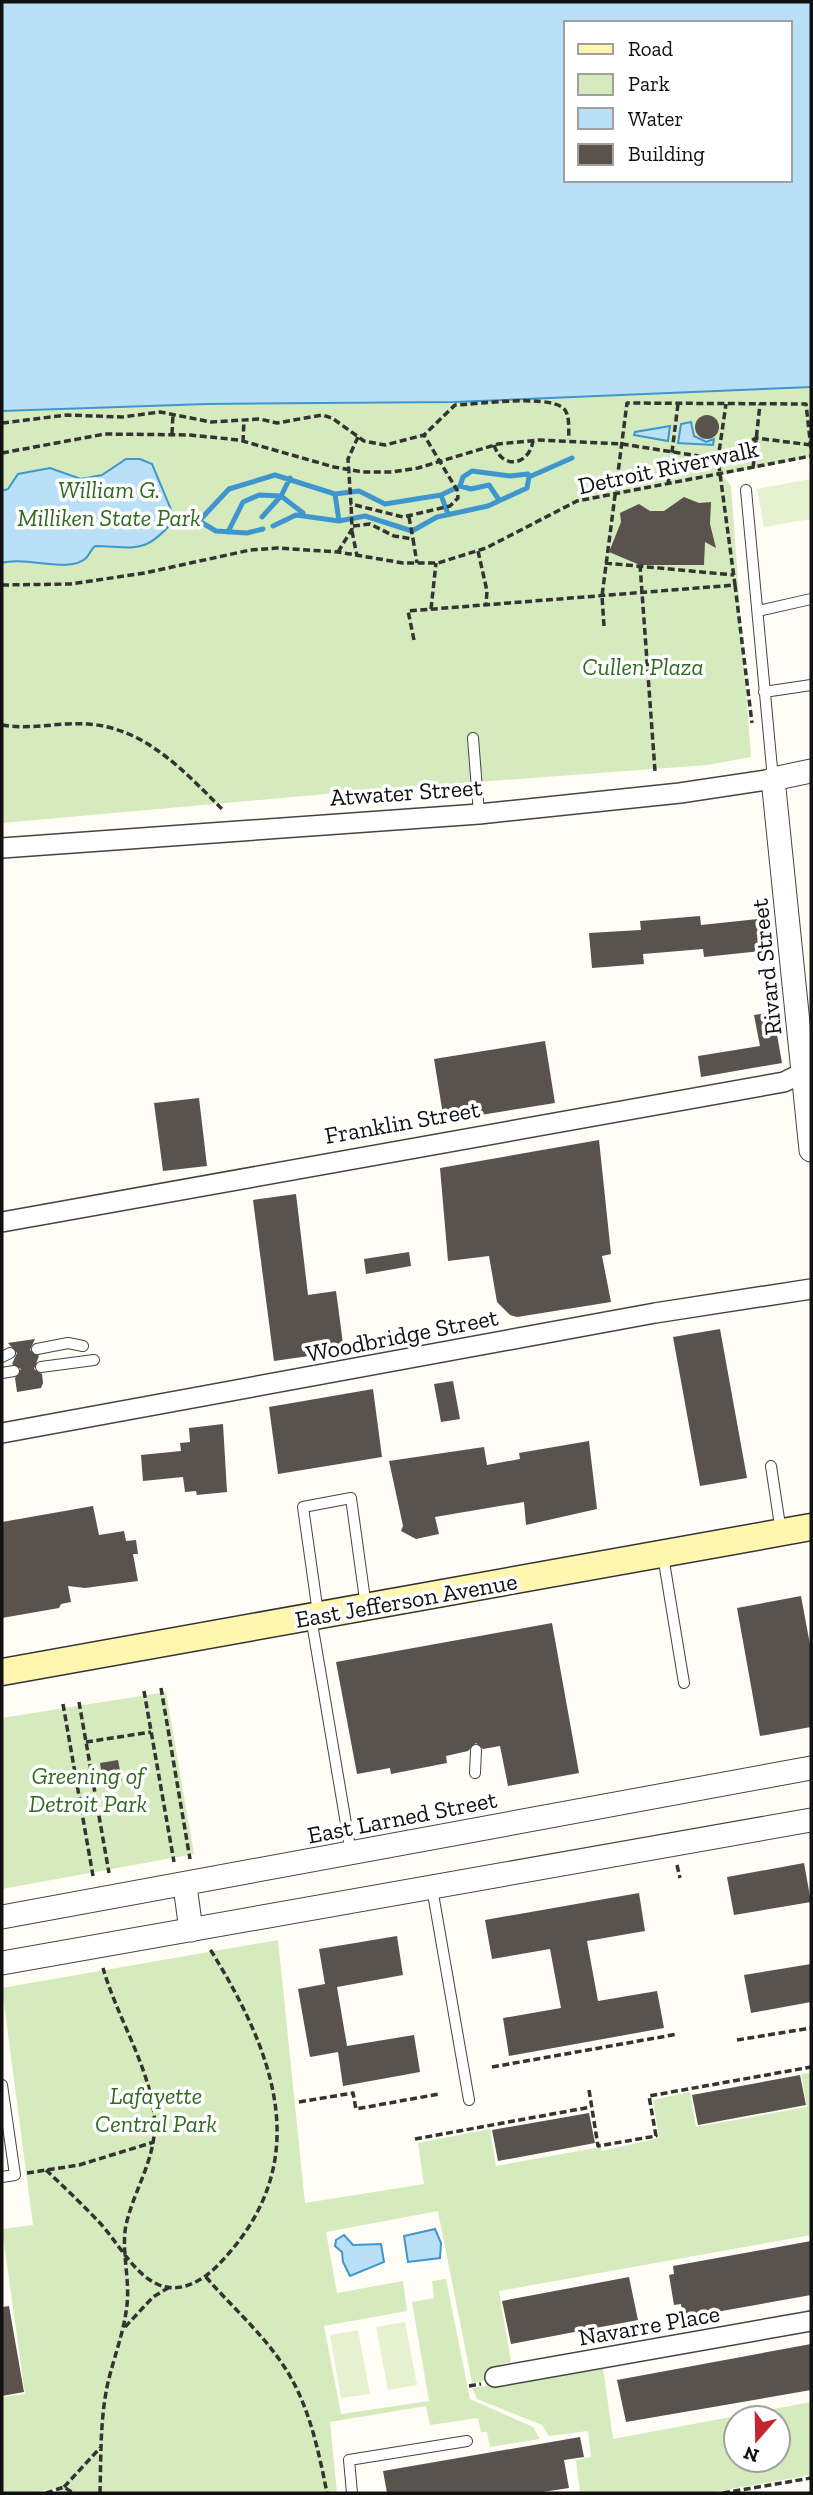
<svg xmlns="http://www.w3.org/2000/svg" width="813" height="2495" viewBox="0 0 813 2495" font-family="'Zilla Slab',serif">
  <style>
    .green { fill: #d5ebbd; fill-rule: evenodd }
    .pitch { fill: #e6f2cf }
    .water { fill: #b9e0f7; stroke: #3f96cf; stroke-width: 2; fill-rule: evenodd }
    .lines { fill: none; stroke-linecap: round; stroke-linejoin: round }
    .stream { stroke: #3f96cf; stroke-width: 5 }
    .building { fill: #5a524d }
    .service-casing { stroke: #444; stroke-width: 12 }
    .minor-casing { stroke: #444; stroke-width: 22 }
    .tertiary-casing { stroke: #444; stroke-width: 25 }
    .secondary-casing { stroke: #333; stroke-width: 29 }
    .path { stroke: #333; stroke-width: 3.5; stroke-dasharray: 7 3.5; stroke-linecap: butt }
    .service { stroke: #fff; stroke-width: 10 }
    .minor { stroke: #fff; stroke-width: 19 }
    .tertiary { stroke: #fff; stroke-width: 23 }
    .secondary { stroke: #fff6b0; stroke-width: 26 }
    .labels { text-anchor: middle; dominant-baseline: central; stroke-width: 7; stroke-linejoin: round; paint-order: stroke }
    .street-label { font-size: 24px; fill: #111; stroke: #fff }
    .park-label { font-size: 24px; font-style: italic; fill: #2f6b1f; stroke: #fff }
  </style>
  <rect width="100%" height="100%" fill="#fffdf5"/>
  <!-- green -->
  <path class="green" d="M811,387V457L722,475L731,486L751,757L707,765L382,789L2,823V411L207,404L454,402Z
    M166,1692L194,1854L2,1889V1718Z
    M278,1940L305,2203L424,2184L418,2143L490,2129L496,2166L601,2147L602,2151L659,2138L653,2100L690,2092L696,2127L807,2107L801,2074L811,2073V2235L499,2291L511,2362L492,2367L489,2380L472,2383L438,2211L326,2232L337,2293L403,2281L407,2311L324,2326L341,2414L429,2401L412,2302L434,2298L432,2281L446,2279L470,2399L533,2427L540,2439L490,2447L487,2432H481L478,2418L430,2425L426,2406L330,2422L337,2493H57L56,2488L34,2493H2V2397L25,2394L2,2229L33,2225L2,1988Z
    M603,2368L613,2439L811,2402V2475L708,2493H580L576,2460L591,2457L588,2431L549,2436L542,2425L477,2399L472,2388ZM736,2418H778V2460H736Z"/>
  <!-- pitch -->
  <path class="pitch" d="M811,479V519L764,527L757,489Z
    M405,2322L417,2385L388,2390L376,2327Z
    M358,2330L370,2394L341,2398L330,2335Z"/>
  <!-- water -->
  <path class="water" d="M2,2H811V387L454,402L207,404L2,411ZM566,23H790V180H566Z
    M691,422L694,436L706,442L714,439L713,445L678,443L681,424Z
    M670,426L668,441L634,435L635,432Z
    M126,459H140L152,464L175,519C145,555 137,547 95,546C90,550 89,556 85,559C68,573 24,556 2,563V491L8,489L18,474L50,468L81,479L102,475Z
    M435,2229L441,2243L440,2258L408,2262L404,2236Z
    M344,2235L353,2245L381,2244L384,2262L350,2276L343,2262L342,2252L335,2246L336,2240Z"/>
  <g class="lines">
    <!-- stream -->
    <path class="stream" d="M460,486L463,477L472,471L510,476L528,474L529,477
      M335,494L339,521
      M441,495L460,486L471,489L489,485L499,500
      M262,517L281,496L290,478
      M175,519L199,521L216,531L247,533L263,529
      M199,521L229,489L275,475L335,494L359,491L385,504L441,495L448,514
      M273,526L296,515L339,521L365,516L412,531L437,517L488,506L527,488L529,477L572,458
      M228,532L243,502L259,495L281,496L303,513"/>
  </g>
  <!-- building -->
  <path class="building" d="M695 427a12 12 0 1 1 24 0a12 12 0 1 1-24 0Z
    M684,497L699,503L711,502L710,524L716,548L705,542L704,565H640L609,552L621,522L620,513L639,504L650,511H664Z
    M700,916L701,925L758,919L761,951L704,957L703,949L643,954L644,964L592,968L589,933L641,930L640,921Z
    M773,1012L782,1063L701,1077L698,1056L760,1046L754,1015Z
    M545,1041L555,1103L444,1121L434,1059Z
    M199,1098L207,1166L163,1171L154,1103Z
    M599,1140L611,1254L602,1256L611,1302L517,1317L510,1315L497,1302L489,1256L448,1261L440,1168Z
    M296,1194L308,1295L336,1291L344,1351L274,1361L253,1200Z
    M409,1252L411,1266L366,1274L364,1259Z
    M720,1329L747,1478L700,1486L673,1337Z
    M35,1339L30,1350L39,1356L34,1369L42,1374L43,1383L41,1388L17,1392L15,1378L21,1369L12,1364L17,1353L8,1343Z
    M453,1381L460,1419L441,1422L434,1384Z
    M373,1389L382,1457L278,1474L269,1407Z
    M223,1424L227,1492L197,1495L196,1491L185,1492L183,1477L143,1481L141,1455L181,1451L180,1443L190,1442L189,1428Z
    M589,1441L597,1509L526,1525L524,1502L435,1517L439,1534L416,1539L401,1531L403,1526L389,1461L484,1447L487,1465L520,1459L519,1453Z
    M93,1506L99,1535L124,1531L126,1541L136,1540L138,1554H133L138,1581L85,1588L68,1586L71,1602L61,1604L59,1608L2,1618V1522Z
    M801,1596L811,1650V1727L760,1736L737,1608Z
    M552,1623L579,1773L508,1786L500,1746L483,1749L476,1743L468,1751L446,1756L447,1763L391,1774L390,1768L357,1774L336,1662Z
    M118,1760L122,1781L103,1784L100,1763Z
    M804,1863L811,1902L734,1915L727,1877Z
    M639,1893L645,1931L587,1941L598,2001L657,1991L664,2028L509,2056L503,2018L561,2008L550,1949L492,1959L485,1920Z
    M397,1936L403,1975L337,1987L347,2046L414,2035L420,2072L343,2086L338,2052L310,2057L298,1989L325,1984L319,1949Z
    M811,1964V2002L751,2013L744,1975Z
    M800,2075L806,2105L698,2125L692,2095Z
    M589,2113L595,2143L498,2161L492,2130Z
    M811,2241V2295L688,2317H683L681,2304L674,2305L669,2275L674,2274L673,2266Z
    M629,2277L638,2320L511,2344L502,2301Z
    M9,2306L24,2392L2,2396V2307Z
    M811,2344V2390L626,2422L617,2380Z
    M580,2437L584,2457L564,2460L569,2488L536,2493H387L383,2471Z"/>
  <g class="lines">
    <!-- service casing -->
    <g class="service-casing">
      <path id="service" d="M746,490L773,779
        M758,611L811,599
        M764,692L811,685
        M473,738L479,814
        M37,1349L68,1343L83,1346
        M2,1357L10,1353
        M41,1367L94,1360
        M2,1373L14,1371
        M771,1466L781,1532
        M663,1556L684,1683
        M318,1613L303,1507L351,1498L366,1607
        M311,1617L351,1853
        M475,1773L476,1750
        M432,1888L469,2100
        M2,2085L15,2175L2,2177
        M352,2493L349,2460L467,2441"/>
    </g>
    <!-- minor casing -->
    <g class="minor-casing">
      <path id="minor" d="M2,848L479,814L680,793L773,779
        M2,1222L784,1082L802,1073
        M2,1433L655,1313L811,1289
        M495,2377L811,2321"/>
    </g>
    <!-- tertiary casing -->
    <g class="tertiary-casing">
      <path id="tertiary" d="M811,771L773,779L811,1150
        M185,1886L191,1930
        M2,1917L811,1768
        M2,1963L811,1820"/>
    </g>
    <!-- secondary casing -->
    <g class="secondary-casing">
      <path id="secondary" d="M2,1672L811,1527"/>
    </g>
    <!-- path -->
    <path class="path" d="M2,423L67,415L122,417L160,412L211,422L260,419L277,423L322,415L332,418L364,441L385,445L424,435L455,405C479,404 543,395 562,407C571,413 568,430 569,439
      M172,434L173,413
      M358,437L348,459L351,504L403,517L450,506L458,498L457,490L424,435
      M243,442L244,420
      M494,445C502,470 529,466 533,441
      M2,453L105,434L190,435L239,440L334,467L363,472H392L418,468L498,444L539,440L622,444L718,459L756,438L811,445
      M753,468L760,404
      M668,484L678,404
      M409,517L413,539
      M353,526L370,524L394,536L413,539L417,563
      M352,531L357,556
      M478,551L487,591L486,605
      M338,552L352,529L351,504
      M605,563L734,575
      M640,565L655,771
      M2,585L70,584L145,573L250,550L277,548L338,552L403,563H438L486,548L577,501L811,456
      M735,585L752,723
      M431,609L436,563
      M604,626L602,596L627,403L806,404L811,449
      M414,640L408,611L735,585L718,459L726,404
      M2,725C31,730 59,722 88,724C145,728 184,771 222,809
      M161,1688L190,1859
      M144,1691L174,1862
      M79,1702L109,1873
      M63,1704L93,1876
      M86,1742L151,1732
      M677,1865L680,1878
      M737,2040L811,2028
      M492,2067L678,2034
      M589,2090L598,2146L656,2136L649,2096L811,2067
      M299,2102L353,2093L356,2109L439,2094
      M415,2139L591,2107
      M46,2170C64,2187 82,2204 99,2222C117,2241 133,2273 157,2284C180,2295 204,2280 219,2264C317,2163 275,2054 210,1949
      M27,2173L79,2165L154,2142
      M206,2277C230,2305 260,2331 281,2362C308,2400 318,2448 327,2493
      M125,2327L153,2297L168,2288
      M469,2386L481,2384
      M64,2487L100,2448
      M46,2493L64,2487L73,2493
      M100,2493C101,2458 100,2422 107,2387C113,2359 124,2333 127,2305C130,2279 121,2249 126,2225C135,2186 159,2155 154,2113C147,2062 117,2017 103,1968
      M723,2493L811,2478"/>
    <!-- service -->
    <use href="#service" class="service"/>
    <!-- minor -->
    <use href="#minor" class="minor"/>
    <!-- tertiary -->
    <use href="#tertiary" class="tertiary"/>
    <!-- secondary -->
    <use href="#secondary" class="secondary"/>
  </g>
  <g class="labels">
    <!-- street labels -->
    <g class="street-label">
      <text transform="translate(668 467) rotate(-12)">Detroit Riverwalk</text>
      <text transform="translate(406 792) rotate(-4)">Atwater Street</text>
      <text transform="translate(766 967) rotate(-96)">Rivard Street</text>
      <text transform="translate(402 1122) rotate(-10)">Franklin Street</text>
      <text transform="translate(402 1335) rotate(-11)">Woodbridge Street</text>
      <text transform="translate(406 1600) rotate(-10)">East Jefferson Avenue</text>
      <text transform="translate(402 1817) rotate(-11)">East Larned Street</text>
      <text transform="translate(649 2325) rotate(-10)">Navarre Place</text>
    </g>
    <!-- park labels -->
    <g class="park-label">
      <text x="109" y="489">William G.<tspan x="109" dy="28">Milliken State Park</tspan></text>
      <text x="643" y="666">Cullen Plaza</text>
      <text x="88" y="1775">Greening of<tspan x="88" dy="28">Detroit Park</tspan></text>
      <text x="156" y="2095">Lafayette<tspan x="156" dy="28">Central Park</tspan></text>
    </g>
  </g>
  <!-- border -->
  <rect width="813" height="2495" fill="none" stroke="#111111" stroke-width="7"/>
  <!-- legend -->
  <rect x="564" y="21" width="228" height="161" fill="#ffffff" stroke="#a0a0a0" stroke-width="2"/>
  <rect x="578" y="44" width="35" height="10" fill="#fff6b0" stroke="#a0a0a0" stroke-width="2"/>
  <text x="628" y="56" font-size="21" fill="#111111">Road</text>
  <rect x="578" y="74" width="35" height="21" fill="#d5ebbd" stroke="#a0a0a0" stroke-width="2"/>
  <text x="628" y="91" font-size="21" fill="#111111">Park</text>
  <rect x="578" y="108" width="35" height="21" fill="#b9e0f7" stroke="#a0a0a0" stroke-width="2"/>
  <text x="628" y="126" font-size="21" fill="#111111">Water</text>
  <rect x="578" y="144" width="35" height="21" fill="#5a524d" stroke="#a0a0a0" stroke-width="2"/>
  <text x="628" y="161" font-size="21" fill="#111111">Building</text>
  <!-- north arrow -->
  <g transform="translate(757 2439) rotate(200)"><circle r="33" fill="#ffffff" stroke="#a0a0a0" stroke-width="2"/>
  <path d="M0-5L12 26L0 18L-12 26Z" fill="#c4262e"/>
  <text y="-10" font-size="19" font-weight="bold" text-anchor="middle" fill="#111111">N</text>
  </g>
</svg>
